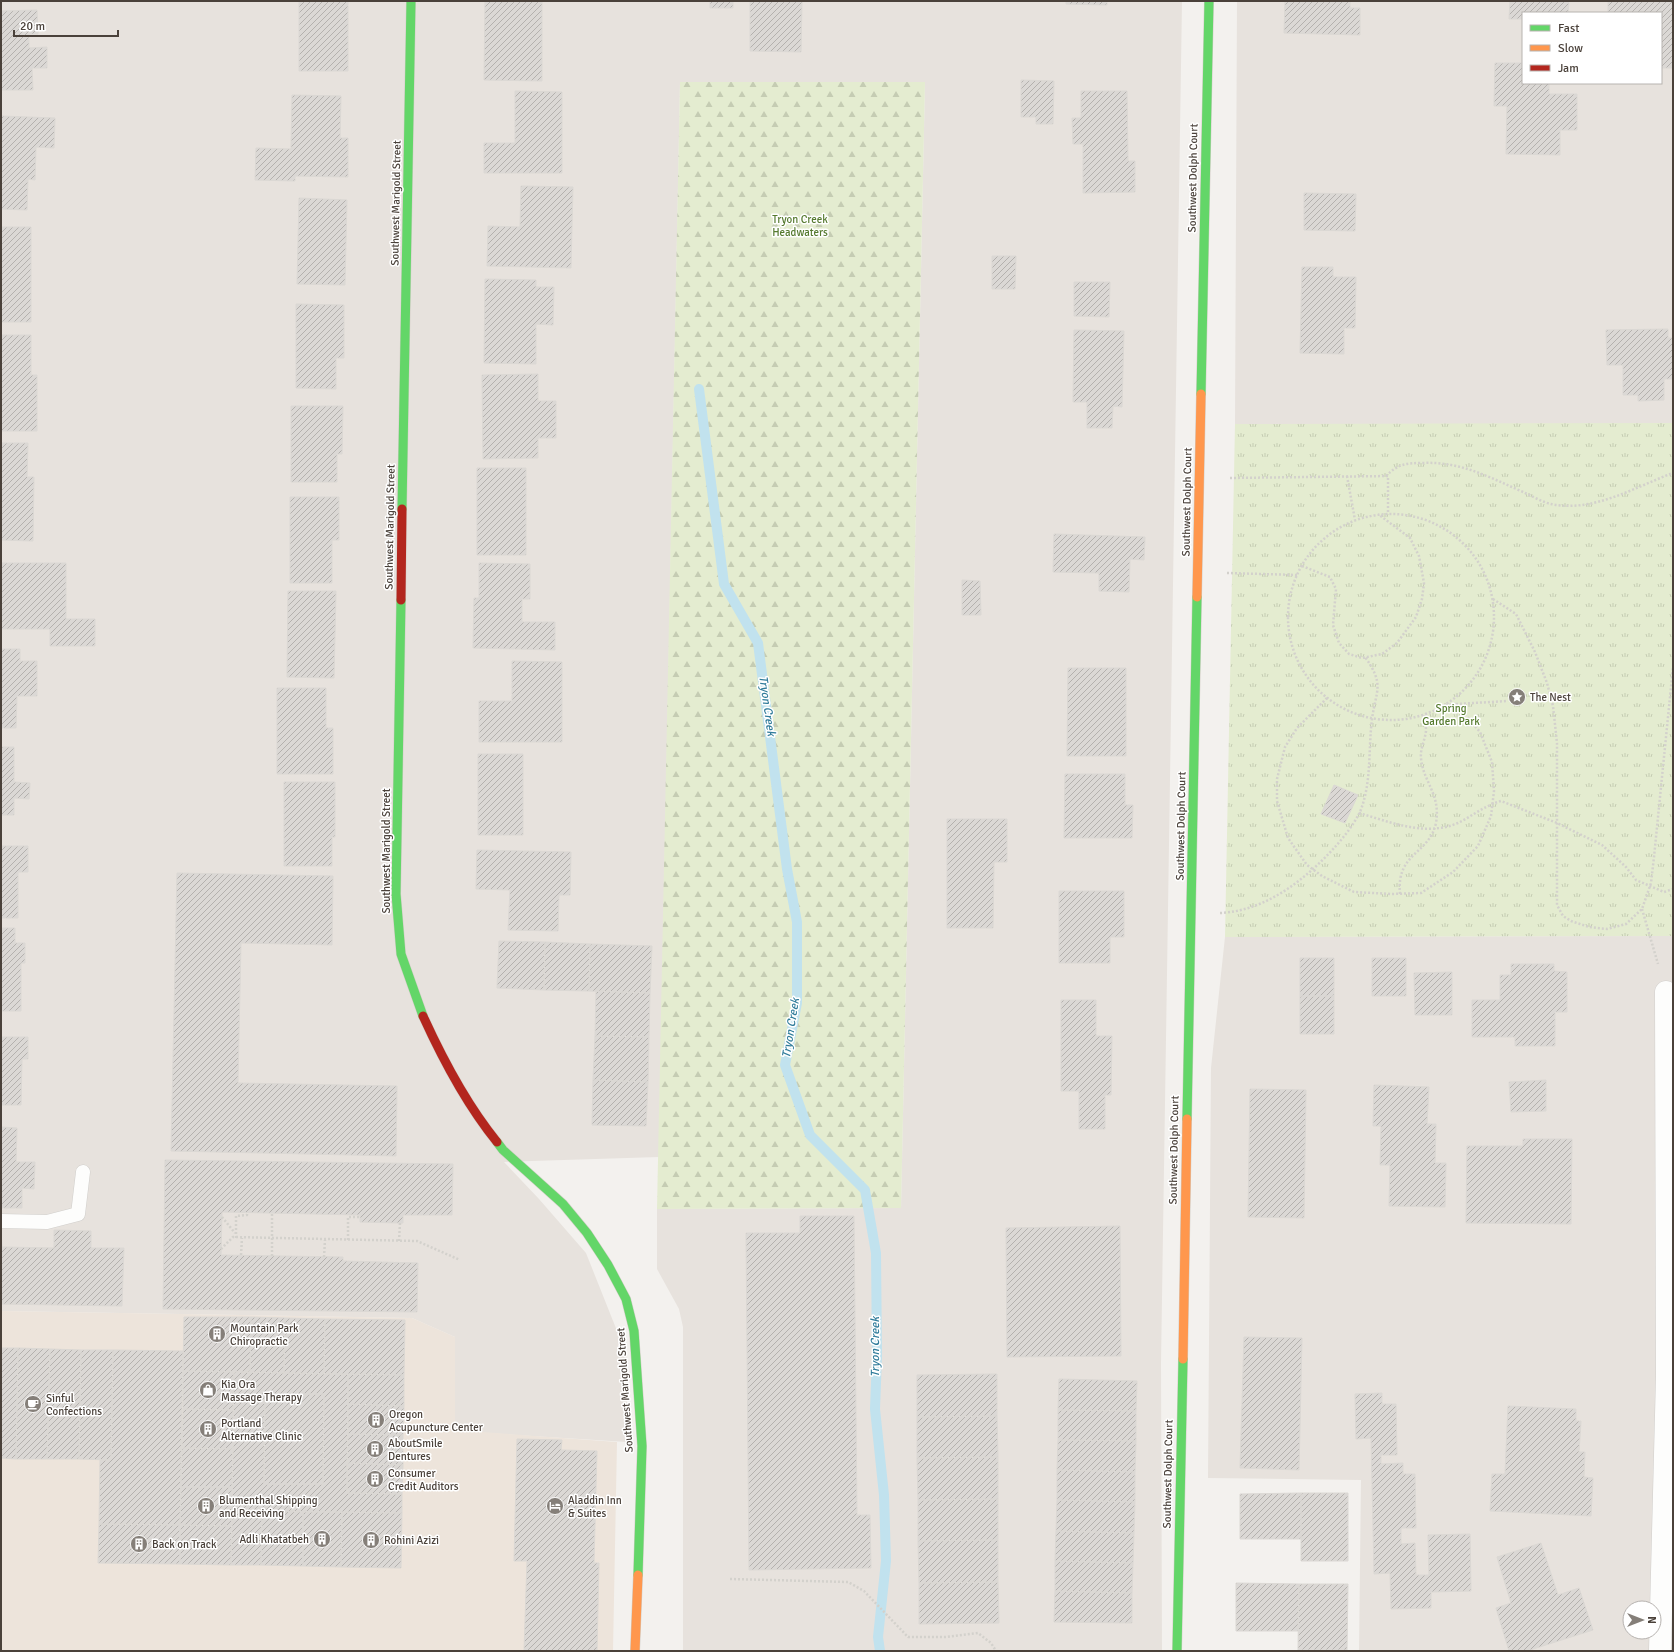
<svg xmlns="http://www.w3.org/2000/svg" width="1674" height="1652" viewBox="0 0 1674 1652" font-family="Signika,sans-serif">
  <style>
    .residential { fill: #e7e2dd; fill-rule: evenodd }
    .commercial { fill: #ede4db }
    .grass { fill: url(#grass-tufts) }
    .forest { fill: url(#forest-firs) }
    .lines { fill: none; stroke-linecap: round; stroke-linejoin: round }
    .stream { stroke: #c1e2ee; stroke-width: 10 }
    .building { fill: url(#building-hatch); stroke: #dbd8d4; fill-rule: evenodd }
    .lane-casing { stroke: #d1cfcc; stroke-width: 15 }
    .street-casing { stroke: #d1cfcc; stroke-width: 23 }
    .fast-casing { stroke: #d3cec7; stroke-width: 10 }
    .slow-casing { stroke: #d3cec7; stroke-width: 10 }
    .jam-casing { stroke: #d3cec7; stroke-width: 10 }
    .path { stroke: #d3d1cc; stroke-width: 2.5; stroke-dasharray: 2 2; stroke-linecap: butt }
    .lane { stroke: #fdfdfc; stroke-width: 14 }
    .street { stroke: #fdfdfc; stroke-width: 22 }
    .fast { stroke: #63d668; stroke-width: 9 }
    .slow { stroke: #ff974d; stroke-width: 9 }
    .jam { stroke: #b3261e; stroke-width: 9 }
    .labels { text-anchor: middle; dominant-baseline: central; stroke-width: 3; stroke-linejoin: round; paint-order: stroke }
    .street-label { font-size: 11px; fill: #4a413a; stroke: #fff }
    .park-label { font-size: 11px; fill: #557a2e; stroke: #fff }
    .poi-label { font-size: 11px; fill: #4a413a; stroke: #fff; text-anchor: start }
    .water-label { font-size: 12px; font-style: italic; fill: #307c9b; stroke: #fff }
  </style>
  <defs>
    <pattern id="grass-tufts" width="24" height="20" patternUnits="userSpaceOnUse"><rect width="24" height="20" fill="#e4ecd0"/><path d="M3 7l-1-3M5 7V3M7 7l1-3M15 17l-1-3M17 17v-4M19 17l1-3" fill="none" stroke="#c5ccb3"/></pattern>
    <pattern id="forest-firs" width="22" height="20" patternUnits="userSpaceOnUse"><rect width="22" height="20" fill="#e4ecd0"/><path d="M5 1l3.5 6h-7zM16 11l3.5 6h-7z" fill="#c5ccb3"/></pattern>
    <pattern id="building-hatch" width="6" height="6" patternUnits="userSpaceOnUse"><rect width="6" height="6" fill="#dbd8d5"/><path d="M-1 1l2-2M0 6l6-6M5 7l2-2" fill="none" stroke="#b4b1ae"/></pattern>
  </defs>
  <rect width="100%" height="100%" fill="#f3f1ee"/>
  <!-- residential -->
  <path class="residential" d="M1,1H1182L1161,1363L1162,1651H683V1327L679,1309L657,1269V1209L901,1208L925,82L680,83L659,1157L504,1162L539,1199L586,1253L627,1356V1442L455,1431V1337L412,1318L1,1311Z
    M1237,1H1673V424H1235ZM1523,13H1661V83H1523Z
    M1673,936V1651H1359L1361,1480L1208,1478L1211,1068L1225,937ZM1630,1608H1654V1632H1630Z"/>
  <!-- commercial -->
  <path class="commercial" d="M1,1311L412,1318L455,1337V1430L617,1442L613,1651H1Z"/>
  <!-- grass -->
  <path class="grass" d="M1673,423V936L1225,937L1235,424Z"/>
  <!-- forest -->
  <path class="forest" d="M680,82H925L901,1208L657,1209Z"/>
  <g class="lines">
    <!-- stream -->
    <path class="stream" d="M699,389L724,584L758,643L787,869L797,922V1003L785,1065L810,1135L865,1190L876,1253L877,1356L875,1409L884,1495L886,1561L878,1637L880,1651"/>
  </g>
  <!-- building -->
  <path class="building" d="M299,1H348V71H299Z
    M485,1H542V81L484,80Z
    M710,1H733V8H710Z
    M750,1H802L801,52L750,51Z
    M1066,1H1107V5L1066,4Z
    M1295,1H1350V8H1360V35L1284,33L1285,2Z
    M1510,1H1569L1568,13H1523V19H1509Z
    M1608,1H1673V68H1661V13H1608Z
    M37,10L38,34H29V48L47,47V68H32L33,90H1V11Z
    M1495,63H1523V83H1549V94H1577V130H1560V155L1506,154L1507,106H1494Z
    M1021,80L1054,81L1053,124H1036V117H1021Z
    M515,91L562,92V173H484V143H515Z
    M1081,91H1127L1128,161H1135V192L1083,193V144H1073L1072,118H1081Z
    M292,95L341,96L340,138H348V177L295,176V181L255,180L256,148L291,149Z
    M1,116L55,118L54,148L36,147L35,180L28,179L27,210L1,209Z
    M521,186L573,187L571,268L487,266L488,226L520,227Z
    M1304,193L1356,194L1355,231L1304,230Z
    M299,198L347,200L345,285L297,284Z
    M1,227H31V322H1Z
    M992,256H1016L1015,289H992Z
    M1302,267H1333V277H1356L1355,328H1344V354L1300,353Z
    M485,279L536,280V287H554L553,325L536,324V364L484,363Z
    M1074,282H1110L1109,317L1074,316Z
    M296,304L344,305V358H336V389L296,388Z
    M1668,329V338H1673V379H1664V400L1638,401V395H1623V365H1607L1606,330Z
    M1074,330L1124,331L1122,407L1113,406L1112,428H1087V402H1073Z
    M1,335H31V375H37V431H1Z
    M538,374V401H556V438H538V458L483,459L482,375Z
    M291,406H343L342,454H337V482H291Z
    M1,443H28L27,477H34L33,541L1,540Z
    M477,468H526V555H477Z
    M290,497H339V540H332V583H290Z
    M1054,534L1145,537L1144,560L1130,559L1129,592L1099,591V573L1053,572Z
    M1,563H66V619H95V646H50V629H1Z
    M479,563L530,564V599H522V622H555V650L473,648L474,598H479Z
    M962,580L980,581L981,615H962Z
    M288,591H336L334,678L287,677Z
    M1,649H20V661H37V696H17L16,728H1Z
    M512,661L562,662V742H479V701H512Z
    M1068,668H1126V756H1067Z
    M277,688H326V728H333V774H277Z
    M1,747H14V782L30,783L29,799L14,798V815H1Z
    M478,754H523V835H478Z
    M1065,774H1125V805H1133L1132,838H1064Z
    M284,782H335V837H332V866H284Z
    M1334,785L1358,795L1345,823L1321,814Z
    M947,819H1007V862H994L993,928H947Z
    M1,846H28V872H18V918H1Z
    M477,850L571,852L570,895H559L558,931L508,930L510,890L476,889Z
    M177,873L333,876L332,945L241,943L238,1083L397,1086L396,1156L171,1151Z
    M1059,891H1124V937H1110V963H1059Z
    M1,928H15V943H25V963H21V1011H1Z
    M499,941L545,942L544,990L497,988Z
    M545,942L590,944L589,991L544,990Z
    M590,944L652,946L650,993L589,991Z
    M1300,958H1334V996H1300Z
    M1372,958H1406V996H1372Z
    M1511,964H1554V971L1567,972V1012H1555V1046H1515V1037H1472V1000H1500V975H1511Z
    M1452,972V1015H1415L1414,973Z
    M596,991L650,993L649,1037L595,1036Z
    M1300,996H1334V1034H1300Z
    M1061,1000H1096V1036H1112L1111,1095H1105V1129H1079V1091H1061Z
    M595,1036L649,1037L648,1082L593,1080Z
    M1,1037H28V1059H22L21,1105H1Z
    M593,1080L648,1082L646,1126L592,1125Z
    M1546,1080V1111L1511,1112L1509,1082Z
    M1374,1085L1429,1087L1427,1124H1436L1435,1163H1446L1445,1207L1389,1206L1390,1165H1380L1381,1126H1373Z
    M1250,1089L1306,1090L1304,1218L1248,1217Z
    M1,1127L17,1128L16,1162H35L34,1189L22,1188V1208H1Z
    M1523,1139H1572L1571,1224L1466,1223L1467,1146H1523Z
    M165,1160L453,1164L452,1215H403V1223H400L360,1222V1215L222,1212L221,1255L343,1257V1261L418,1263L417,1312L163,1309Z
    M800,1216H854L857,1515H870L871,1568L749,1570L746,1233H800Z
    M1120,1226L1121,1356L1007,1357L1006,1228Z
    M1,1230L2,1247L54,1248V1230L91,1231V1248H124L122,1306L1,1304Z
    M184,1317H251L250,1372L183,1371Z
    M251,1317L285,1318L284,1373L250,1372Z
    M285,1318L325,1319L324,1374L284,1373Z
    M325,1319L405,1320L404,1375L324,1374Z
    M1244,1337L1302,1338L1299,1470L1240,1468Z
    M1,1348H18L16,1459L1,1458Z
    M18,1348L50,1349L47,1459H16Z
    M50,1349L81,1350L79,1459H47Z
    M81,1350H113L111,1460L79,1459Z
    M113,1350L183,1351L180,1525L99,1524L100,1460H111Z
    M183,1371L234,1372L233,1410L183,1409Z
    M234,1372L348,1374L347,1493L402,1494V1513L262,1511L261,1565H231ZM265,1394H324L323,1484H264Z
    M348,1374L404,1375V1406L348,1404Z
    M997,1374V1416L917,1417V1375Z
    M1059,1379L1137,1381L1136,1411L1058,1410Z
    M1382,1393V1404H1396L1397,1455H1381V1464L1403,1463V1474H1415L1416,1528H1401V1544L1415,1543L1416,1575H1429L1428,1535L1470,1534L1471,1591L1431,1592V1608L1391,1609L1390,1573L1374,1574L1371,1438L1356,1439L1355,1394Z
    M265,1394H324L323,1484H264Z
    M348,1404L404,1406L403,1435L348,1434Z
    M1508,1406L1576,1409V1421H1581L1579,1452H1585L1584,1477L1593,1478L1591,1516L1490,1511L1492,1474H1505Z
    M183,1409L233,1410V1449L182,1448Z
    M1058,1410L1136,1411V1441L1058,1440Z
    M997,1416L998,1457L917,1458V1417Z
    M348,1434L403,1435V1465L347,1463Z
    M517,1439L562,1440L561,1450L597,1451L594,1563H599L597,1651H524L527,1561H514Z
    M1058,1440L1136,1441L1135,1472L1057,1470Z
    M182,1448L233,1449L232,1487H181Z
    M998,1457V1499L918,1500L917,1458Z
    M347,1463L403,1465L402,1494L347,1493Z
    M1057,1470L1135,1472V1502L1057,1500Z
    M181,1487H232V1526L180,1525Z
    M1301,1493V1539H1240V1494Z
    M1301,1493H1348V1561H1301Z
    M998,1499V1540L918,1541V1500Z
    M1057,1500L1135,1502L1134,1533L1056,1531Z
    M262,1511L303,1512V1566L261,1565Z
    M303,1512H342L341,1567L303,1566Z
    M342,1512L402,1513L401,1568L341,1567Z
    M99,1524L180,1525V1564L98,1563Z
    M180,1525L232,1526L231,1565L180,1564Z
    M1056,1531L1134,1533L1133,1563L1055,1561Z
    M998,1540V1582L919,1583L918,1541Z
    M1541,1543L1558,1595L1579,1588L1593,1630L1527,1651H1509L1496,1608L1511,1603L1497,1557Z
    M1055,1561L1133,1563L1132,1593L1055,1591Z
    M998,1582L999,1623L919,1624V1583Z
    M1236,1583L1299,1584L1298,1631H1236Z
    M1299,1584H1348L1347,1650H1298Z
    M1055,1591L1132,1593V1623L1054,1622Z"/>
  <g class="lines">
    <!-- lane casing -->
    <g class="lane-casing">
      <path id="lane" d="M1,1221L47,1222L78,1214L83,1172"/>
    </g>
    <!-- street casing -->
    <g class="street-casing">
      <path id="street" d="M1660,1651L1667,1376L1666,992"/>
    </g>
    <!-- fast casing -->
    <g class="fast-casing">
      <path id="fast" d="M1201,394L1209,1
        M402,509L411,1
        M401,600L396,894L401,954L423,1016
        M1187,1119L1197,597
        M497,1142L503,1150L563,1204L587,1233L608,1265L626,1299L634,1331L642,1446L638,1575
        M1177,1651L1183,1359"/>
    </g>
    <!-- slow casing -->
    <g class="slow-casing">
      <path id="slow" d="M1197,597L1201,394
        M1183,1359L1187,1119
        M635,1651L638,1575"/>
    </g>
    <!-- jam casing -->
    <g class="jam-casing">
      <path id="jam" d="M401,600L402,509
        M423,1016C443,1060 466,1104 497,1142"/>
    </g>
    <!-- path -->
    <path class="path" d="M1347,476L1355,520
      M1386,476C1398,464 1406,463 1422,463C1460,461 1489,477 1523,492C1532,496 1542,502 1551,504C1593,513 1635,487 1673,473
      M1230,478L1388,476V513
      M1288 617a103 103 0 1 1 206 0a103 103 0 1 1-206 0Z
      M1302,566L1330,577L1336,589L1333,625L1339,643L1349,654L1362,658L1382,654L1397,643L1416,617L1422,599L1424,583L1419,556L1410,538L1378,514
      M1227,573L1297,575
      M1493,599L1516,614L1535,652L1547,683L1553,706L1557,743V905L1563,916L1571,921L1589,927L1607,929L1626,924L1642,909L1651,883L1654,857L1673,667
      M1327,698L1297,728L1285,747L1277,779V801L1288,838L1307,865L1322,876L1354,892L1392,894L1421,893L1453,872L1478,846L1491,816L1494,791L1492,762L1480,732L1456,704L1446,705
      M1456,704L1508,701
      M1359,813C1390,822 1426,837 1458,823C1472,816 1486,805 1501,801L1557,823L1602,845L1626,867L1636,880L1664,892L1673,889
      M1400,894C1396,852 1429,855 1436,823C1441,794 1423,782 1421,758C1420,749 1425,740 1426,731C1426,726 1425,720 1425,715
      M1642,909L1658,964
      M1220,913C1266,911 1306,879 1335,847C1344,837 1354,824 1360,812C1372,782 1368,751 1372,719C1376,690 1385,685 1365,657
      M222,1217L235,1233
      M236,1238V1216L247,1215V1213
      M348,1240V1217H360
      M399,1241L400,1223
      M221,1249L233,1237L417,1241L460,1260
      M241,1255L242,1238
      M272,1256V1213
      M324,1257L325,1240
      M730,1579L848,1582L864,1591L908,1637H945L978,1633L991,1643L996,1651"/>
    <!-- lane -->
    <use href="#lane" class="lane"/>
    <!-- street -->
    <use href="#street" class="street"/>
    <!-- fast -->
    <use href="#fast" class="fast"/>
    <!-- slow -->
    <use href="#slow" class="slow"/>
    <!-- jam -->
    <use href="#jam" class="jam"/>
  </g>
  <!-- icons -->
  <defs>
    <g id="sight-disc" transform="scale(0.9)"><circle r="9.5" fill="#857f79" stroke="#fff"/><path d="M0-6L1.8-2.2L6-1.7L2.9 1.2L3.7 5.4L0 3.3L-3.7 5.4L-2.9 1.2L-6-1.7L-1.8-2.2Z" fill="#fff"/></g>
    <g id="building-disc" transform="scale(0.9)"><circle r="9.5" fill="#857f79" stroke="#fff"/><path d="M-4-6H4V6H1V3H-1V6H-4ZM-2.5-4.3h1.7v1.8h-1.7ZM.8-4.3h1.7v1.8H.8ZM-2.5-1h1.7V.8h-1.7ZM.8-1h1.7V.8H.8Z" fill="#fff"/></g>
    <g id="shop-disc" transform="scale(0.9)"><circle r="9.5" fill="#857f79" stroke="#fff"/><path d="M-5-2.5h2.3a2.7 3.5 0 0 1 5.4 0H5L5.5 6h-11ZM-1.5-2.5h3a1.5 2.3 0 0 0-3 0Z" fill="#fff"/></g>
    <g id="cafe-disc" transform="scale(0.9)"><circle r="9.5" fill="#857f79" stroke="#fff"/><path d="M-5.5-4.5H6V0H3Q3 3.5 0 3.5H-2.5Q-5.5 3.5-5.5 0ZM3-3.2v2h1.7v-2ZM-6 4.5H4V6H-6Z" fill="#fff"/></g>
    <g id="hotel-disc" transform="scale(0.9)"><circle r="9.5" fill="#857f79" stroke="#fff"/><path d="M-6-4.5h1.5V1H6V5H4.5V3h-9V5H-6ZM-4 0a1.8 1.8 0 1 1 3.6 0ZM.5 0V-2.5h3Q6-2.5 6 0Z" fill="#fff"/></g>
  </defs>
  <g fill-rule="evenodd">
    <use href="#sight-disc" x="1517" y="697"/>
    <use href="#building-disc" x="217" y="1334"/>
    <use href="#shop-disc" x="208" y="1390"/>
    <use href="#cafe-disc" x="33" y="1404"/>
    <use href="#building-disc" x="376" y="1420"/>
    <use href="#building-disc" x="208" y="1429"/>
    <use href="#building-disc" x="375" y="1449"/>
    <use href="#building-disc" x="375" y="1479"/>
    <use href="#building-disc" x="206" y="1506"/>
    <use href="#hotel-disc" x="555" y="1506"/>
    <use href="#building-disc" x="322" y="1539"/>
    <use href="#building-disc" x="371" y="1540"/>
    <use href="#building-disc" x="139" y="1544"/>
  </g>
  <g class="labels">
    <!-- street labels -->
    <g class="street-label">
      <text transform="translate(1193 178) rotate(-89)">Southwest Dolph Court</text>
      <text transform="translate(396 203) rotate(-89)">Southwest Marigold Street</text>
      <text transform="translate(1187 502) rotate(-89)">Southwest Dolph Court</text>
      <text transform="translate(390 527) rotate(-89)">Southwest Marigold Street</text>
      <text transform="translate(1181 826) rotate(-89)">Southwest Dolph Court</text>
      <text transform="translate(386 851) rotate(-90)">Southwest Marigold Street</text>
      <text transform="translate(1174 1150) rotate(-89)">Southwest Dolph Court</text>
      <text transform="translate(625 1390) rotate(-94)">Southwest Marigold Street</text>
      <text transform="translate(1168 1474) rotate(-89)">Southwest Dolph Court</text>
    </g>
    <!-- park labels -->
    <g class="park-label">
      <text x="800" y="219">Tryon Creek<tspan x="800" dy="13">Headwaters</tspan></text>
      <text x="1451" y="708">Spring<tspan x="1451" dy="13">Garden Park</tspan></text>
    </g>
    <!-- poi labels -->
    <g class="poi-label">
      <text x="1530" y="697">The Nest</text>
      <text x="230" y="1328">Mountain Park<tspan x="230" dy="13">Chiropractic</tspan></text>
      <text x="221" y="1384">Kia Ora<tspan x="221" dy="13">Massage Therapy</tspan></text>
      <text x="46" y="1398">Sinful<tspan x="46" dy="13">Confections</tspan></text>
      <text x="389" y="1414">Oregon<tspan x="389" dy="13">Acupuncture Center</tspan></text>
      <text x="221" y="1423">Portland<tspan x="221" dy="13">Alternative Clinic</tspan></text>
      <text x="388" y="1443">AboutSmile<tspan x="388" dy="13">Dentures</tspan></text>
      <text x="388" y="1473">Consumer<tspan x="388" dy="13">Credit Auditors</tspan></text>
      <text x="219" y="1500">Blumenthal Shipping<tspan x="219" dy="13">and Receiving</tspan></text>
      <text x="568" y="1500">Aladdin Inn<tspan x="568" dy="13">&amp; Suites</tspan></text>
      <text x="309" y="1539" text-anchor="end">Adli Khatatbeh</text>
      <text x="384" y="1540">Rohini Azizi</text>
      <text x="152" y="1544">Back on Track</text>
    </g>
    <!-- water labels -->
    <g class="water-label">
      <text transform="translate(767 706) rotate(82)">Tryon Creek</text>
      <text transform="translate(791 1028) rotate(-81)">Tryon Creek</text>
      <text transform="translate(875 1347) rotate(-90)">Tryon Creek</text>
    </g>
  </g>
  <!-- border -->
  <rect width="1674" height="1652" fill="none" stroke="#4a413a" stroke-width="4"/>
  <!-- legend -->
  <rect x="1522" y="12" width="140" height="72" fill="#ffffff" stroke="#b7b3b0"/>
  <rect x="1530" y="25" width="20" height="6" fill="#63d668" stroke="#b7b3b0"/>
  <text x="1558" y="32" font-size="12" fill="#4a413a">Fast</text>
  <rect x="1530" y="45" width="20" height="6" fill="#ff974d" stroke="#b7b3b0"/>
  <text x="1558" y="52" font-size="12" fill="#4a413a">Slow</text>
  <rect x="1530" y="65" width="20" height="6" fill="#b3261e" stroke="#b7b3b0"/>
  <text x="1558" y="72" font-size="12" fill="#4a413a">Jam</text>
  <!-- north arrow -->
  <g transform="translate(1642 1620) rotate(90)"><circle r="19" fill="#ffffff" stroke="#b7b3b0"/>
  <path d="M0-3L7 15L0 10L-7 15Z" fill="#857f79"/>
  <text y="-6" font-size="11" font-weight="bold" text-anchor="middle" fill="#4a413a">N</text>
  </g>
  <!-- scale -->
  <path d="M14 30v6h104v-6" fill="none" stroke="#4a413a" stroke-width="2"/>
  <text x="20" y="30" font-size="12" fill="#4a413a" stroke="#ffffff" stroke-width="3" paint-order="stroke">20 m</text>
</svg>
